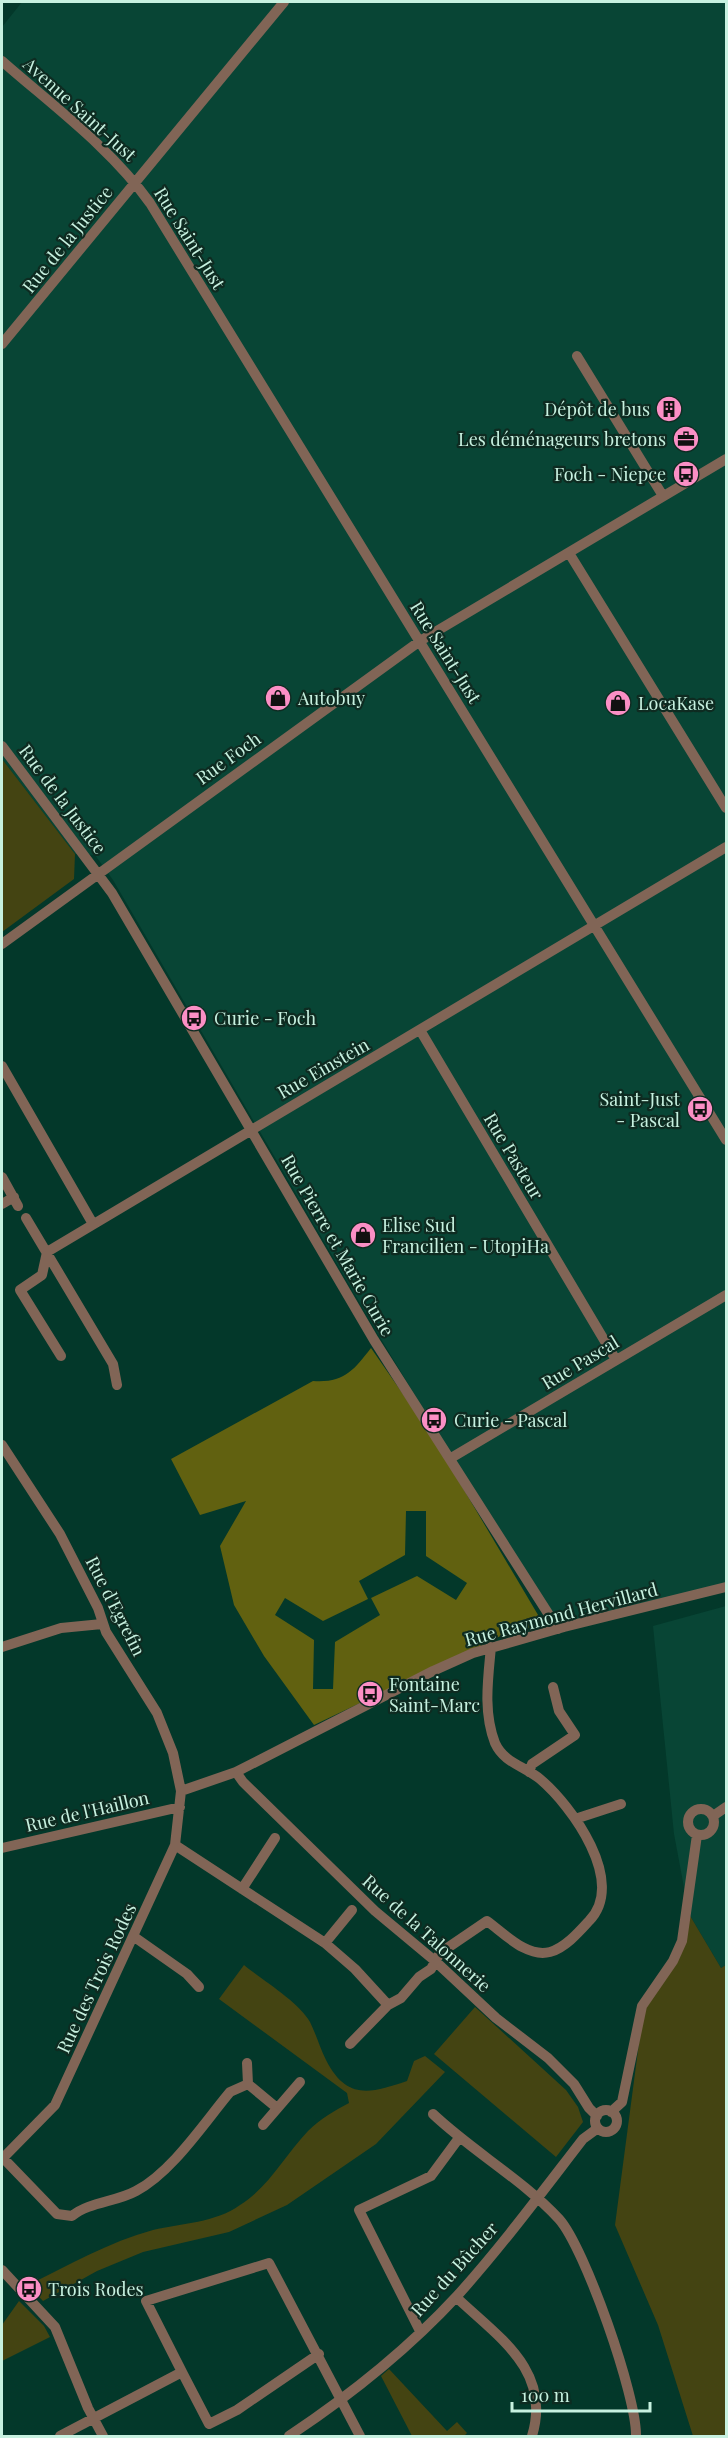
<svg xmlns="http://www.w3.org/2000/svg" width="728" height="2438" viewBox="0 0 728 2438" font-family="'Playfair Display',serif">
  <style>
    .built { fill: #084535 }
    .green { fill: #444412 }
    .forest { fill: #616110; fill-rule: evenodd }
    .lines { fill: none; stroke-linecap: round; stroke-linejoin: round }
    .minor { stroke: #816556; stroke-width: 10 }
    .labels { text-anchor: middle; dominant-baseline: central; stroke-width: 4.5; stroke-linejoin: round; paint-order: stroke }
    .street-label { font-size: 18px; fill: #c7f1e0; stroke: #0e2b21 }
    .poi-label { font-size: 18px; fill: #c7f1e0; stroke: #0e2b21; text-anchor: start }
  </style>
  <rect width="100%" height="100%" fill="#03382a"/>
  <!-- built -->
  <path class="built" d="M22,2H726V1583L555,1627L381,1339L113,880L95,855L75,854L2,759V27Z
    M726,1606V1965L721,1968L689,1914L674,1834L653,1626Z"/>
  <!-- green -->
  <path class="green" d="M2,759L75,854L74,879L2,932Z
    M689,1914L721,1968L726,1965V2436H693L658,2325L615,2225L644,2005L680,1957Z
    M244,1965C262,1980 299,2002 310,2022C316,2034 320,2048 326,2060C347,2101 371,2093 407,2081L414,2061L425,2056L445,2072L376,2144L287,2205L229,2232L143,2252L97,2271L43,2301L28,2285C69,2265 109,2242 153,2230C182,2223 215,2223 240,2205C269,2187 285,2155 308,2131C320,2119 334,2111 349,2103L347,2093L219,1999Z
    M475,2007L566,2090L578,2107L583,2122L556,2157L434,2054Z
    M19,2301L44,2326L50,2337L2,2361V2325Z
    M389,2369L447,2431L457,2422L467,2433L464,2436H412L381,2376Z"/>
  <!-- forest -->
  <path class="forest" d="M371,1348L432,1436L544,1625L509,1632L314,1725L264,1656L234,1605L220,1546L246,1501L200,1515L171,1459L313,1381C344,1383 353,1371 371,1348ZM406,1511H426V1556L467,1583L456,1600L417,1576L371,1598L380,1615L335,1642L333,1689H313L314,1640L275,1615L285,1598L323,1621L368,1599L359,1581L405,1555Z"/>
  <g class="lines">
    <!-- minor -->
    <path class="minor" d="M2,61C52,105 111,148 150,203L726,1140
      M2,344L284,2
      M577,356L663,496
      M569,553L726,808
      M2,746L112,893L374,1340L558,1629
      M2,944L420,641L726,459
      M420,1030L616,1360
      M2,1066L93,1224
      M2,1177L18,1206
      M2,1204L14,1197
      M26,1218L113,1364L117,1385
      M61,1356L20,1290L42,1275L47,1252L726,847
      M2,1445L60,1534L98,1608L106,1632L157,1713L173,1753L181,1791L175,1845L55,2105L2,2159
      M451,1458L726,1295
      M2,1647L61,1628L102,1624
      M236,1772L243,1782L375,1911L435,1961L496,2018L548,2058L574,2084L589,2108L597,2116
      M529,1772L532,1764L575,1735L559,1711L553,1687
      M181,1791L236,1772L433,1671L473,1653L564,1627L726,1587
      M688 1822a13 13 0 1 1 26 0a13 13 0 1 1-26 0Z
      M713,1816L726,1807
      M575,1819L621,1804
      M175,1845L325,1943L355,1969L388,2005L401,1998L419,1977L431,1969L440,1953L487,1921C505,1934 527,1958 550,1952C565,1948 579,1932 589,1921C627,1882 572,1806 540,1779C524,1766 504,1763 495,1743C483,1712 488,1679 491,1647
      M2,1848L180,1807
      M242,1889L275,1838
      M133,1936L187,1974L199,1987
      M325,1943L352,1910
      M350,2044L388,2005
      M247,2063L248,2084L277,2108
      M595 2121a11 11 0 1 1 22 0a11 11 0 1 1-22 0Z
      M611,2112L622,2102L642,2006L673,1961L682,1941L697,1835
      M433,2114C472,2151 522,2179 559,2219C585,2248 637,2397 636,2436
      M263,2125L300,2082
      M3,2158L57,2214L72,2216C89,2202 116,2202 136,2191C172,2172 204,2123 230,2092L248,2084
      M2,2270L55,2327L88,2408L103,2436
      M456,2297C498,2337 552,2370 532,2436
      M420,2331L359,2210L431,2176L459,2138
      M182,2372L146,2301L269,2263L360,2436
      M60,2436L182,2372L209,2424L237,2410L319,2354
      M289,2436C349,2396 408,2349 457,2296C502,2246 542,2192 583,2139L598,2128"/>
  </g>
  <!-- icons -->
  <defs>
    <g id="building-disc" transform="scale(1.35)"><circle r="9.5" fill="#fb8fc5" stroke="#0e2b21"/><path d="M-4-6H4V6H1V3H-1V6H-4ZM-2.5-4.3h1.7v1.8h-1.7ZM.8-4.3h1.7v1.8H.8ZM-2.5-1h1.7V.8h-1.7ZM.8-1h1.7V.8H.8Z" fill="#111"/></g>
    <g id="office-disc" transform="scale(1.35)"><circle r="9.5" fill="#fb8fc5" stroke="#0e2b21"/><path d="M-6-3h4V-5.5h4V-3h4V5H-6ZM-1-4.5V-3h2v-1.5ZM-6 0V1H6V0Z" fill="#111"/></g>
    <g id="bus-disc" transform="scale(1.35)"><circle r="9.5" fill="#fb8fc5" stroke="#0e2b21"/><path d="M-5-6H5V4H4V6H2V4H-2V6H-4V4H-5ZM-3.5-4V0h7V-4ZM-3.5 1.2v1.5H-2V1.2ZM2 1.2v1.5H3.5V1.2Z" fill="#111"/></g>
    <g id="shop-disc" transform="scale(1.35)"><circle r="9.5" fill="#fb8fc5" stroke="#0e2b21"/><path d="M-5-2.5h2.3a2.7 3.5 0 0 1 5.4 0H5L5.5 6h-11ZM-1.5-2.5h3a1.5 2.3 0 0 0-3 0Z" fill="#111"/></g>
  </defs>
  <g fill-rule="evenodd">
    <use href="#building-disc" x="669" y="409"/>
    <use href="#office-disc" x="686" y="439"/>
    <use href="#bus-disc" x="686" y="474"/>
    <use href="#shop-disc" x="278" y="698"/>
    <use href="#shop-disc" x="618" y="703"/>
    <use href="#bus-disc" x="194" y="1018"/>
    <use href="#bus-disc" x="700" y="1109"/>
    <use href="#shop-disc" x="363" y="1235"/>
    <use href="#bus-disc" x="434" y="1420"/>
    <use href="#bus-disc" x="370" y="1694"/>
    <use href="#bus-disc" x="29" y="2289"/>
  </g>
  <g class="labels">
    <!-- street labels -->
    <g class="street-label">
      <text transform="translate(80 109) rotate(42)">Avenue Saint-Just</text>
      <text transform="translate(190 238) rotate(58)">Rue Saint-Just</text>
      <text transform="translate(67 239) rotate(-51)">Rue de la Justice</text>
      <text transform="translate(446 652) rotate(58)">Rue Saint-Just</text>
      <text transform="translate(228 758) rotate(-36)">Rue Foch</text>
      <text transform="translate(63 799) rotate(53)">Rue de la Justice</text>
      <text transform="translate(323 1068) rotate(-30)">Rue Einstein</text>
      <text transform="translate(514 1156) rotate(59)">Rue Pasteur</text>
      <text transform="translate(338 1245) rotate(60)">Rue Pierre et Marie Curie</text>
      <text transform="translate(580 1362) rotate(-31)">Rue Pascal</text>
      <text transform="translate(116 1606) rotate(63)">Rue d'Egrefin</text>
      <text transform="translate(561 1614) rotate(-15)">Rue Raymond Hervillard</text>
      <text transform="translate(87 1811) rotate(-13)">Rue de l'Haillon</text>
      <text transform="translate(427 1933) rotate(42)">Rue de la Talonnerie</text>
      <text transform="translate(96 1978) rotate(-65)">Rue des Trois Rodes</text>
      <text transform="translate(454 2269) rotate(-48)">Rue du Bûcher</text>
    </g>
    <!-- poi labels -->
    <g class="poi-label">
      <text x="650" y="409" text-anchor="end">Dépôt de bus</text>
      <text x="666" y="439" text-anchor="end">Les déménageurs bretons</text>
      <text x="666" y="474" text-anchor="end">Foch - Niepce</text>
      <text x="298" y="698">Autobuy</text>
      <text x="638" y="703">LocaKase</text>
      <text x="214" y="1018">Curie - Foch</text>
      <text x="680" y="1099" text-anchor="end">Saint-Just<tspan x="680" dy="21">- Pascal</tspan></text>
      <text x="382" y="1225">Elise Sud<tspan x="382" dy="21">Francilien - UtopiHa</tspan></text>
      <text x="454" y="1420">Curie - Pascal</text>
      <text x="389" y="1684">Fontaine<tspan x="389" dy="21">Saint-Marc</tspan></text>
      <text x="48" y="2289">Trois Rodes</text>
    </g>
  </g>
  <!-- border -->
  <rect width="728" height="2438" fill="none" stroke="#c7f1e0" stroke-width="6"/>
  <!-- scale -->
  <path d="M512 2402v9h138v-9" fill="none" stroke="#c7f1e0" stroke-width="3"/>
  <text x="521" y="2402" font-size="18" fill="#c7f1e0" stroke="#0e2b21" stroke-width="4.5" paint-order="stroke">100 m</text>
</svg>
